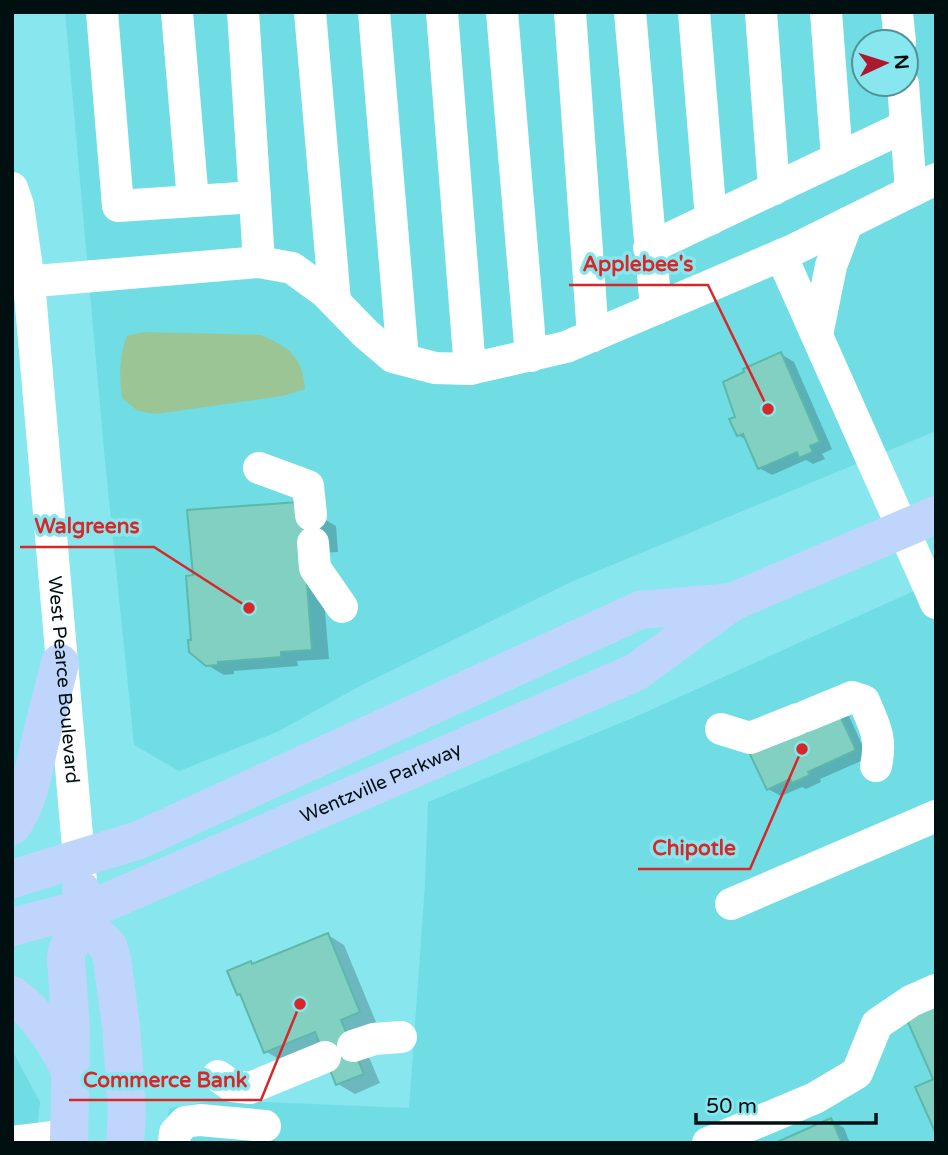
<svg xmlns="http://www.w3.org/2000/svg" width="948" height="1155" viewBox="0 0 948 1155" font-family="'Varela Round',sans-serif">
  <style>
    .built { fill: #70dde5; fill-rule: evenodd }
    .water { fill: #9bc594 }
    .shadow { fill: #0003 }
    .building { fill: #81d0c2; stroke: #5db8a9; stroke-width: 2 }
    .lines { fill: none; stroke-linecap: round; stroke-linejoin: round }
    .minor { stroke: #fff; stroke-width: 32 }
    .major { stroke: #bfd5fb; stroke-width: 38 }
    .labels { text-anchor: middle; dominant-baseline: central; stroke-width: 7; stroke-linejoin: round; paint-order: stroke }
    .street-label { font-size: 19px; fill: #001011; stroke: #88e7ee }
    .leader { fill: none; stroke: #d62828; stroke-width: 2.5 }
    .callout-dot { fill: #d62828; stroke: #88e7ee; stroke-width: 2.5 }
    .callout-label { font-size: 21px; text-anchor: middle; font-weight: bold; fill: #d62828; stroke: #88e7ee; stroke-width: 7; stroke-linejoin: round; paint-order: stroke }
  </style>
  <rect width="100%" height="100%" fill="#88e7ee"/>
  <!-- built -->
  <path class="built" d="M65,12H936V431L571,582L360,686L279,731L179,771L134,745L104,451ZM864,42H906V84H864Z
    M936,581V1143H159L170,1108L217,1100L409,1108L425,884L428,802L635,717Z
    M12,1050L40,1102L36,1143H12Z"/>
  <!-- water -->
  <path class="water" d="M143,332L261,335C290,348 302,356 305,389L283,396L156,414L138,411L122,398C119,375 119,357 127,336Z"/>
  <!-- shadow -->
  <path class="shadow" d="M781,354L794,362L832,449L822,454L825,459L813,464L806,460L772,475L759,468L748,441L738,435L737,418Z
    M319,516L336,526L338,552L320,553L329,659L297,661L298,666L234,671V674L224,675L207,665Z
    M836,709L849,716L868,758L820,779L821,782L806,789L802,787L781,796L768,789Z
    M328,935L344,945L376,1022L357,1029L380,1083L355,1094L338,1084L322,1045L282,1061L265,1051L243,996L238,994L254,965Z
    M831,1120L844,1128L850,1143H780Z"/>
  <!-- building -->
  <path class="building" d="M781,352L820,442L810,446L813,452L799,458L797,452L758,469L743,434L737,436L729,419L735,417L723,382L744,372L743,369Z
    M298,502L320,514L322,543L304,544L312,650L281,652V657L218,662V665L206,666L189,652L188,640H191L186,576L193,575L187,510Z
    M836,707L856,750L808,772L810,775L792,783L790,779L767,790L747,748Z
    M328,933L360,1012L341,1020L364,1074L336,1085L315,1032L264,1053L240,994L237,995L227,971L251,961L252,964Z
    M936,1006V1078L933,1079L907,1020Z
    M936,1078V1134L915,1087Z
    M831,1118L842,1143H775Z"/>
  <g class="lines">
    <!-- minor -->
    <g class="minor">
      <path d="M102,12L118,206L255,197"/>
      <path d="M177,12L193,201"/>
      <path d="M243,12L259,262"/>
      <path d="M310,12L335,302"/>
      <path d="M374,12L403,359"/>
      <path d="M442,12L470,369"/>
      <path d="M502,12L531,356"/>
      <path d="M570,12L593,336"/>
      <path d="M630,12L656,309"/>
      <path d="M694,12L711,219"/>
      <path d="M761,12L774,189"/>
      <path d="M826,12L837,159"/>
      <path d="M897,12L900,42"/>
      <path d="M903,84L911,191"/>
      <path id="s1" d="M12,188L18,205L29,282L81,882"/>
      <path d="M649,248L906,126"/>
      <path d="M781,255L936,603"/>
      <path d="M12,283L259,262L292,268L325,292L366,334L393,357L435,368L470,369L566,347L791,251L936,179"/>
      <path d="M817,335L831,266L847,223"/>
      <path d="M259,468L308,486L311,515"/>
      <path d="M313,543L315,568L342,607"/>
      <path d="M806,716L852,697L864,701C875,727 882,738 876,766"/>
      <path d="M721,729L750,738L798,719"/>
      <path d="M731,904L936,816"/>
      <path d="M353,1046L374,1039L401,1037"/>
      <path d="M218,1076L232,1086L250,1088L325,1057"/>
      <path d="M12,1142L70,1135"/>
      <path d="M174,1143L175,1133L185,1122L200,1120L265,1126"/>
      <path d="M708,1143L815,1098L857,1073L877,1024L911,1001L936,990"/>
    </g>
    <!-- major -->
    <g class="major">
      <path d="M12,826C31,799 33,769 41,738C47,713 54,688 60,663"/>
      <path d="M12,879L139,840L640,610L732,602"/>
      <path d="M82,921L108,946L112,959L121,1026L127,1110L125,1143"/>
      <path id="s2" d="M12,927L107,902L636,672L732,602L936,515"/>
      <path d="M12,995C39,1014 54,1040 70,1070"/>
      <path d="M69,1143L71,1029L66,958L67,951L82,921L81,890"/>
    </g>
  </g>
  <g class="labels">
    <!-- street labels -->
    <g class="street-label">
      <text stroke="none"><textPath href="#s1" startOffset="495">West Pearce Boulevard</textPath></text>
      <text stroke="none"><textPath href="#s2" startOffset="397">Wentzville Parkway</textPath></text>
    </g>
  </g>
  <!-- callouts -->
  <path class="leader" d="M768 409L708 285H569M249 608L154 547H20M802 749L750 869H638M300 1004L261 1100H69"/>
  <g class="callout-dot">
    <circle cx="768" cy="409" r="7"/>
    <circle cx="249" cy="608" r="7"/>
    <circle cx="802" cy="749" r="7"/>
    <circle cx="300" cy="1004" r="7"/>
  </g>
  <g class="callout-label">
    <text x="638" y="271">Applebee's</text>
    <text x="87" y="533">Walgreens</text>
    <text x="694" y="855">Chipotle</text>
    <text x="165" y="1087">Commerce Bank</text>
  </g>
  <!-- border -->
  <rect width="948" height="1155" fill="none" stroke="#001011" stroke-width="28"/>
  <!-- north arrow -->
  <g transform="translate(885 63) rotate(86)"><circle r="33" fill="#88e7ee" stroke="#529196" stroke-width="2"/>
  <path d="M0-5L12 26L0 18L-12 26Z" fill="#ac182d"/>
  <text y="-10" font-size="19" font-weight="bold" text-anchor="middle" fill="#001011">N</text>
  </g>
  <!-- scale -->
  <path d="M696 1113v10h180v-10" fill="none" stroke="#001011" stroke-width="3.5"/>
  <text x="706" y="1113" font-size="21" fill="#001011" stroke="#88e7ee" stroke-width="5" paint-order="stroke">50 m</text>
</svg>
